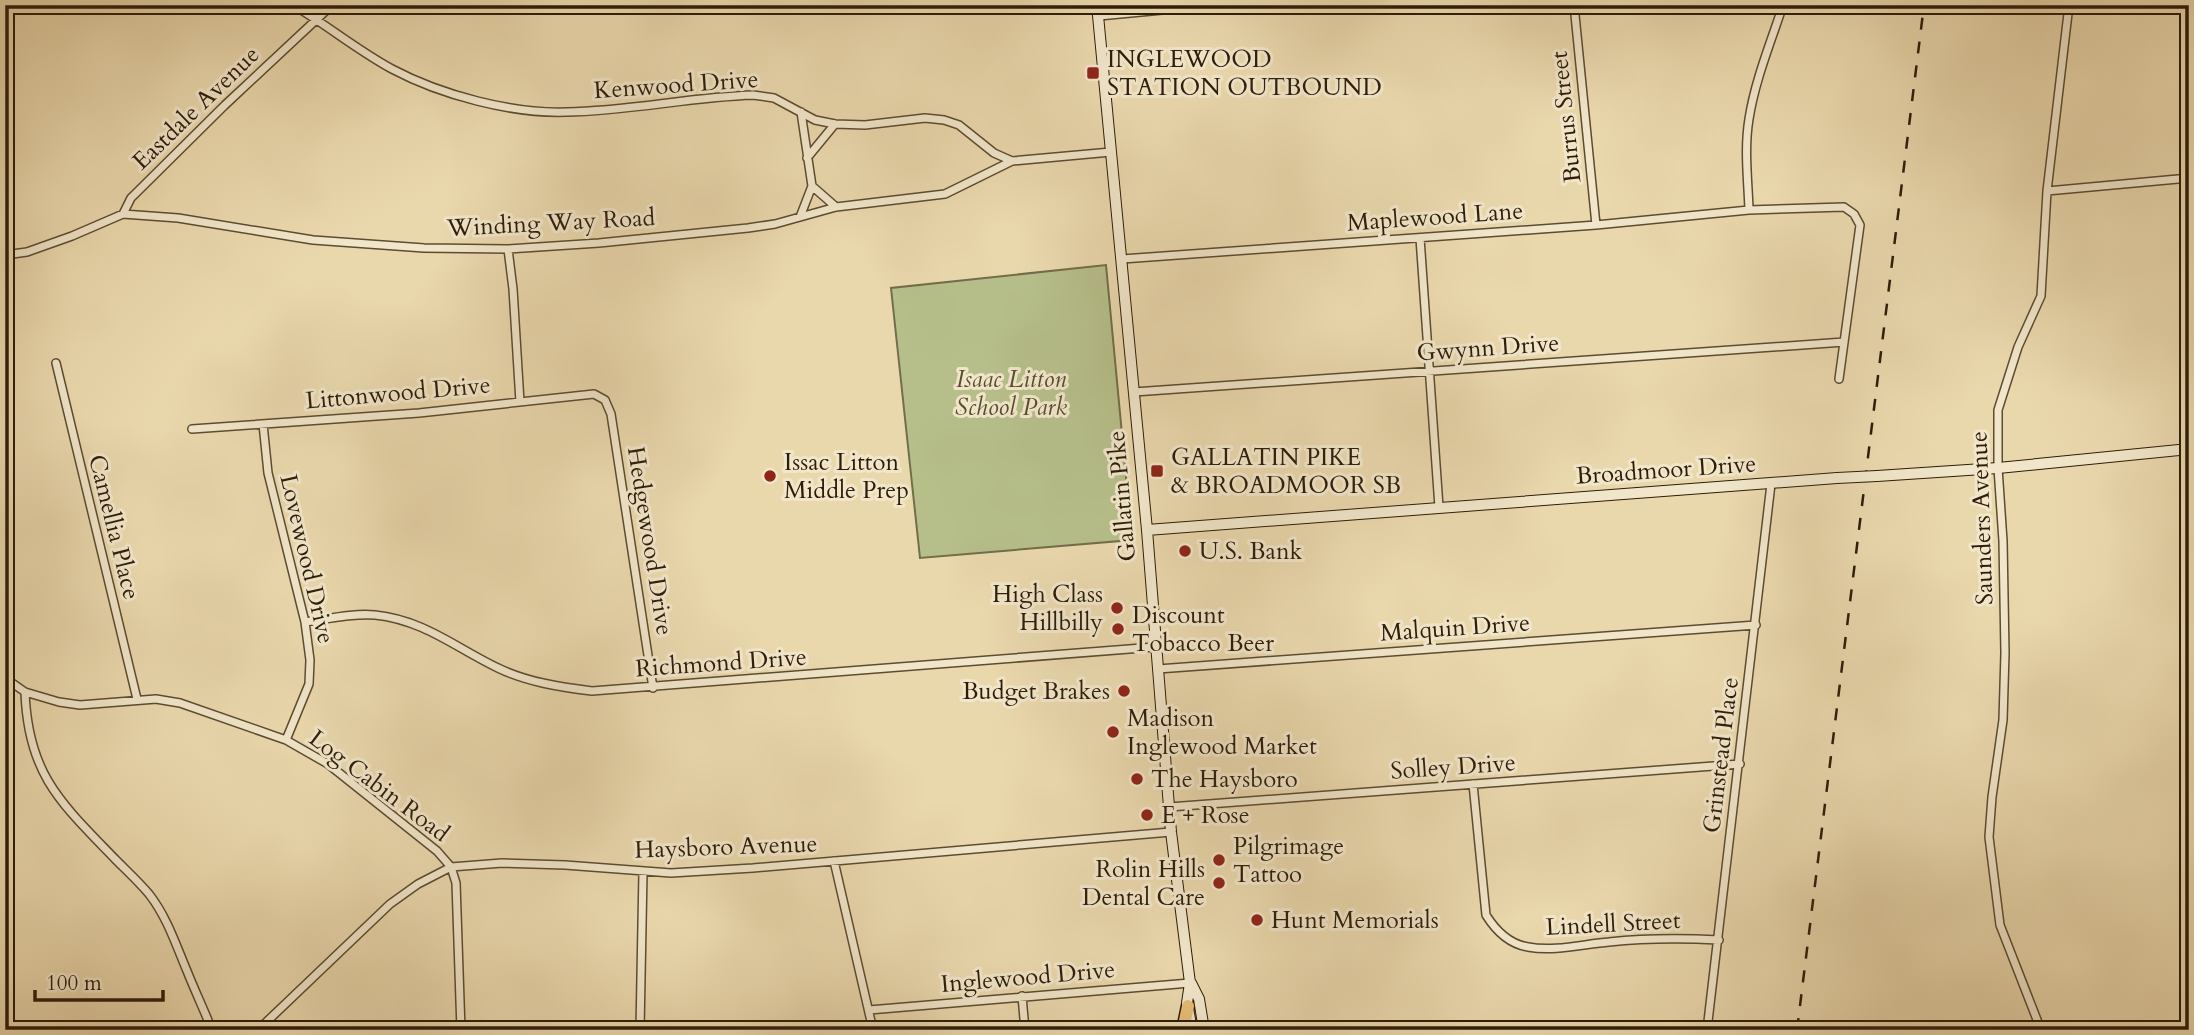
<svg xmlns="http://www.w3.org/2000/svg" width="2194" height="1035" viewBox="0 0 2194 1035" font-family="Cardo,serif">
  <style>
    .green { fill: #b6bf8a; stroke: #726e49; stroke-width: 2 }
    .lines { fill: none; stroke-linecap: round; stroke-linejoin: round }
    .minor-casing { stroke: #5c4c31; stroke-width: 10 }
    .secondary-casing { stroke: #2d1d08; stroke-width: 12 }
    .motorway-casing { stroke: #2d1d08; stroke-width: 15 }
    .minor { stroke: #f1e6ca; stroke-width: 7 }
    .secondary { stroke: #f1e6ca; stroke-width: 10 }
    .motorway { stroke: #e5bc76; stroke-width: 12 }
    .rail { stroke: #2d1d08; stroke-width: 2.5; stroke-dasharray: 12 12; stroke-linecap: butt }
    .secondary-bridge-casing { stroke: #2d1d08; stroke-width: 12; stroke-linecap: butt }
    .secondary-bridge { stroke: #f1e6ca; stroke-width: 10 }
    .poi-dot { fill: #8f2418; stroke: #f1e6ca; stroke-width: 2.5 }
    .labels { text-anchor: middle; dominant-baseline: central; stroke-width: 6; stroke-linejoin: round; paint-order: stroke }
    .poi-label { font-size: 24px; fill: #2d1d08; stroke: #f1e6ca; text-anchor: start }
    .street-label { font-size: 24px; fill: #2d1d08; stroke: #f1e6ca }
    .park-label { font-size: 24px; font-style: italic; fill: #564e2f; stroke: #f1e6ca }
  </style>
  <rect width="100%" height="100%" fill="#ead8ad"/>
  <filter id="stains"><feTurbulence type="fractalNoise" baseFrequency=".00286" numOctaves="4"/><feColorMatrix values="0 0 0 0 .2 0 0 0 0 .09 0 0 0 0 .02 0 0 0 .5 -.17"/></filter>
  <radialGradient id="worn" r=".72"><stop offset=".6" stop-color="#630" stop-opacity="0"/><stop offset="1" stop-color="#630" stop-opacity=".3"/></radialGradient>
  <!-- green -->
  <path class="green" d="M1106,265L1132,540L920,558L891,288Z"/>
  <g class="lines">
    <!-- minor casing -->
    <g class="minor-casing">
      <path id="minor" d="M293,5C327,25 357,50 392,69C441,95 512,114 567,112C629,111 691,97 753,95L774,98L815,120L835,124L865,125L925,118L944,120L959,125L994,153L1012,161L1111,152
        M1574,5L1596,225
        M1099,16L1215,5
        M801,112L812,186L836,207
        M807,158L835,124
        M2047,191L2189,178
        M1749,210C1748,180 1744,149 1749,119C1755,80 1771,42 1783,5
        M123,214L131,198L225,105L332,5
        M800,217L812,186
        M1420,238L1439,507
        M508,249L513,289L520,402
        M5,255L27,252L72,236L123,214L178,218L313,240L424,248L508,249L599,243L748,228L775,224L836,207L945,194L1012,161
        M1122,259L1596,225L1749,210L1844,207L1854,214L1860,225L1839,379
        M56,363L137,699
        M1134,392L1844,342
        M263,424L268,473L305,622L310,660L309,684L286,740
        M192,429L419,413L594,394L605,400L611,414L653,688
        M305,622C328,619 352,613 375,615C424,620 456,648 498,668C527,682 560,687 592,691L1155,647
        M1158,669L1756,625
        M5,678L25,692L59,702L80,705L156,699L180,703L286,740L328,764L437,851L451,867L456,883L461,1030
        M25,692C28,775 61,803 116,860C127,871 139,882 149,894C167,917 176,945 187,971C195,991 204,1010 212,1030
        M1473,784L1486,915C1496,931 1509,944 1528,947C1554,952 1584,944 1609,942C1646,938 1682,938 1719,940
        M1169,807L1740,764
        M834,861L873,1030
        M1022,996L1025,1030
        M869,1010L1190,983
        M258,1030L390,904L418,884L451,867L502,863L565,865L671,873L753,868L1171,832
        M640,1030L643,872
        M1707,1030L1771,484
        M2041,1030L2000,925L1989,837L1992,797L2003,720L2005,653L2003,541L1998,468V410L2018,347L2041,296L2047,191L2069,5"/>
    </g>
    <!-- secondary casing -->
    <g class="secondary-casing">
      <path id="secondary" d="M1097,5L1147,530L1171,832L1190,983L1187,1003L1192,1030
        M1877,476L1998,468L2189,449
        M1147,530L1837,478
        M1191,983L1199,999L1204,1030"/>
    </g>
    <!-- motorway casing -->
    <g class="motorway-casing">
      <path id="motorway" d="M1183,1030L1188,1006"/>
    </g>
    <!-- minor -->
    <use href="#minor" class="minor"/>
    <!-- secondary -->
    <use href="#secondary" class="secondary"/>
    <!-- motorway -->
    <use href="#motorway" class="motorway"/>
    <!-- rail -->
    <path class="rail" d="M1797,1030L1924,5"/>
    <!-- secondary-bridge casing -->
    <g class="secondary-bridge-casing">
      <path id="secondary-bridge" d="M1837,478L1877,476"/>
    </g>
    <!-- secondary-bridge -->
    <use href="#secondary-bridge" class="secondary-bridge"/>
  </g>
  <!-- markers -->
  <g class="poi-dot">
    <rect x="1086" y="66" width="14" height="14" rx="3.5"/>
    <rect x="1150" y="464" width="14" height="14" rx="3.5"/>
    <circle cx="770" cy="476" r="7"/>
    <circle cx="1185" cy="551" r="7"/>
    <circle cx="1117" cy="608" r="7"/>
    <circle cx="1118" cy="629" r="7"/>
    <circle cx="1124" cy="691" r="7"/>
    <circle cx="1113" cy="732" r="7"/>
    <circle cx="1137" cy="779" r="7"/>
    <circle cx="1147" cy="815" r="7"/>
    <circle cx="1219" cy="860" r="7"/>
    <circle cx="1219" cy="883" r="7"/>
    <circle cx="1257" cy="920" r="7"/>
  </g>
  <g class="labels">
    <!-- poi labels -->
    <g class="poi-label">
      <text x="1107" y="59">INGLEWOOD<tspan x="1107" dy="28">STATION OUTBOUND</tspan></text>
      <text x="1171" y="457">GALLATIN PIKE<tspan x="1171" dy="28">&amp; BROADMOOR SB</tspan></text>
      <text x="784" y="462">Issac Litton<tspan x="784" dy="28">Middle Prep</tspan></text>
      <text x="1199" y="551">U.S. Bank</text>
      <text x="1103" y="594" text-anchor="end">High Class<tspan x="1103" dy="28">Hillbilly</tspan></text>
      <text x="1132" y="615">Discount<tspan x="1132" dy="28">Tobacco Beer</tspan></text>
      <text x="1110" y="691" text-anchor="end">Budget Brakes</text>
      <text x="1127" y="718">Madison<tspan x="1127" dy="28">Inglewood Market</tspan></text>
      <text x="1151" y="779">The Haysboro</text>
      <text x="1161" y="815">E + Rose</text>
      <text x="1233" y="846">Pilgrimage<tspan x="1233" dy="28">Tattoo</tspan></text>
      <text x="1205" y="869" text-anchor="end">Rolin Hills<tspan x="1205" dy="28">Dental Care</tspan></text>
      <text x="1271" y="920">Hunt Memorials</text>
    </g>
    <!-- street labels -->
    <g class="street-label">
      <text transform="translate(676 85) rotate(-4)">Kenwood Drive</text>
      <text transform="translate(196 108) rotate(-44)">Eastdale Avenue</text>
      <text transform="translate(1566 117) rotate(-96)">Burrus Street</text>
      <text transform="translate(1435 217) rotate(-4)">Maplewood Lane</text>
      <text transform="translate(551 223) rotate(-3)">Winding Way Road</text>
      <text transform="translate(1488 348) rotate(-4)">Gwynn Drive</text>
      <text transform="translate(398 393) rotate(-5)">Littonwood Drive</text>
      <text transform="translate(1666 470) rotate(-4)">Broadmoor Drive</text>
      <text transform="translate(1122 496) rotate(-95)">Gallatin Pike</text>
      <text transform="translate(1982 518) rotate(-92)">Saunders Avenue</text>
      <text transform="translate(114 527) rotate(76)">Camellia Place</text>
      <text transform="translate(650 541) rotate(81)">Hedgewood Drive</text>
      <text transform="translate(307 559) rotate(77)">Lovewood Drive</text>
      <text transform="translate(1455 628) rotate(-4)">Malquin Drive</text>
      <text transform="translate(721 663) rotate(-4)">Richmond Drive</text>
      <text transform="translate(1721 755) rotate(-83)">Grinstead Place</text>
      <text transform="translate(1453 767) rotate(-4)">Solley Drive</text>
      <text transform="translate(379 786) rotate(37)">Log Cabin Road</text>
      <text transform="translate(726 847) rotate(-2)">Haysboro Avenue</text>
      <text transform="translate(1613 924) rotate(-3)">Lindell Street</text>
      <text transform="translate(1028 977) rotate(-5)">Inglewood Drive</text>
    </g>
    <!-- park labels -->
    <g class="park-label">
      <text x="1011" y="379">Isaac Litton<tspan x="1011" dy="28">School Park</tspan></text>
    </g>
  </g>
  <!-- margin -->
  <rect width="2194" height="1035" fill="none" stroke="#ead8ad" stroke-width="28"/>
  <rect x="7" y="7" width="2180" height="1021" fill="none" stroke="#2d1d08" stroke-width="3.5"/>
  <rect x="14" y="14" width="2166" height="1007" fill="none" stroke="#2d1d08" stroke-width="2"/>
  <!-- scale -->
  <path d="M35 990v10h128v-10" fill="none" stroke="#2d1d08" stroke-width="3.5"/>
  <text x="46" y="990" font-size="21" fill="#2d1d08" stroke="#f1e6ca" stroke-width="5" paint-order="stroke">100 m</text>
  <rect width="100%" height="100%" filter="url(#stains)"/>
  <rect width="100%" height="100%" fill="url(#worn)"/>
</svg>
